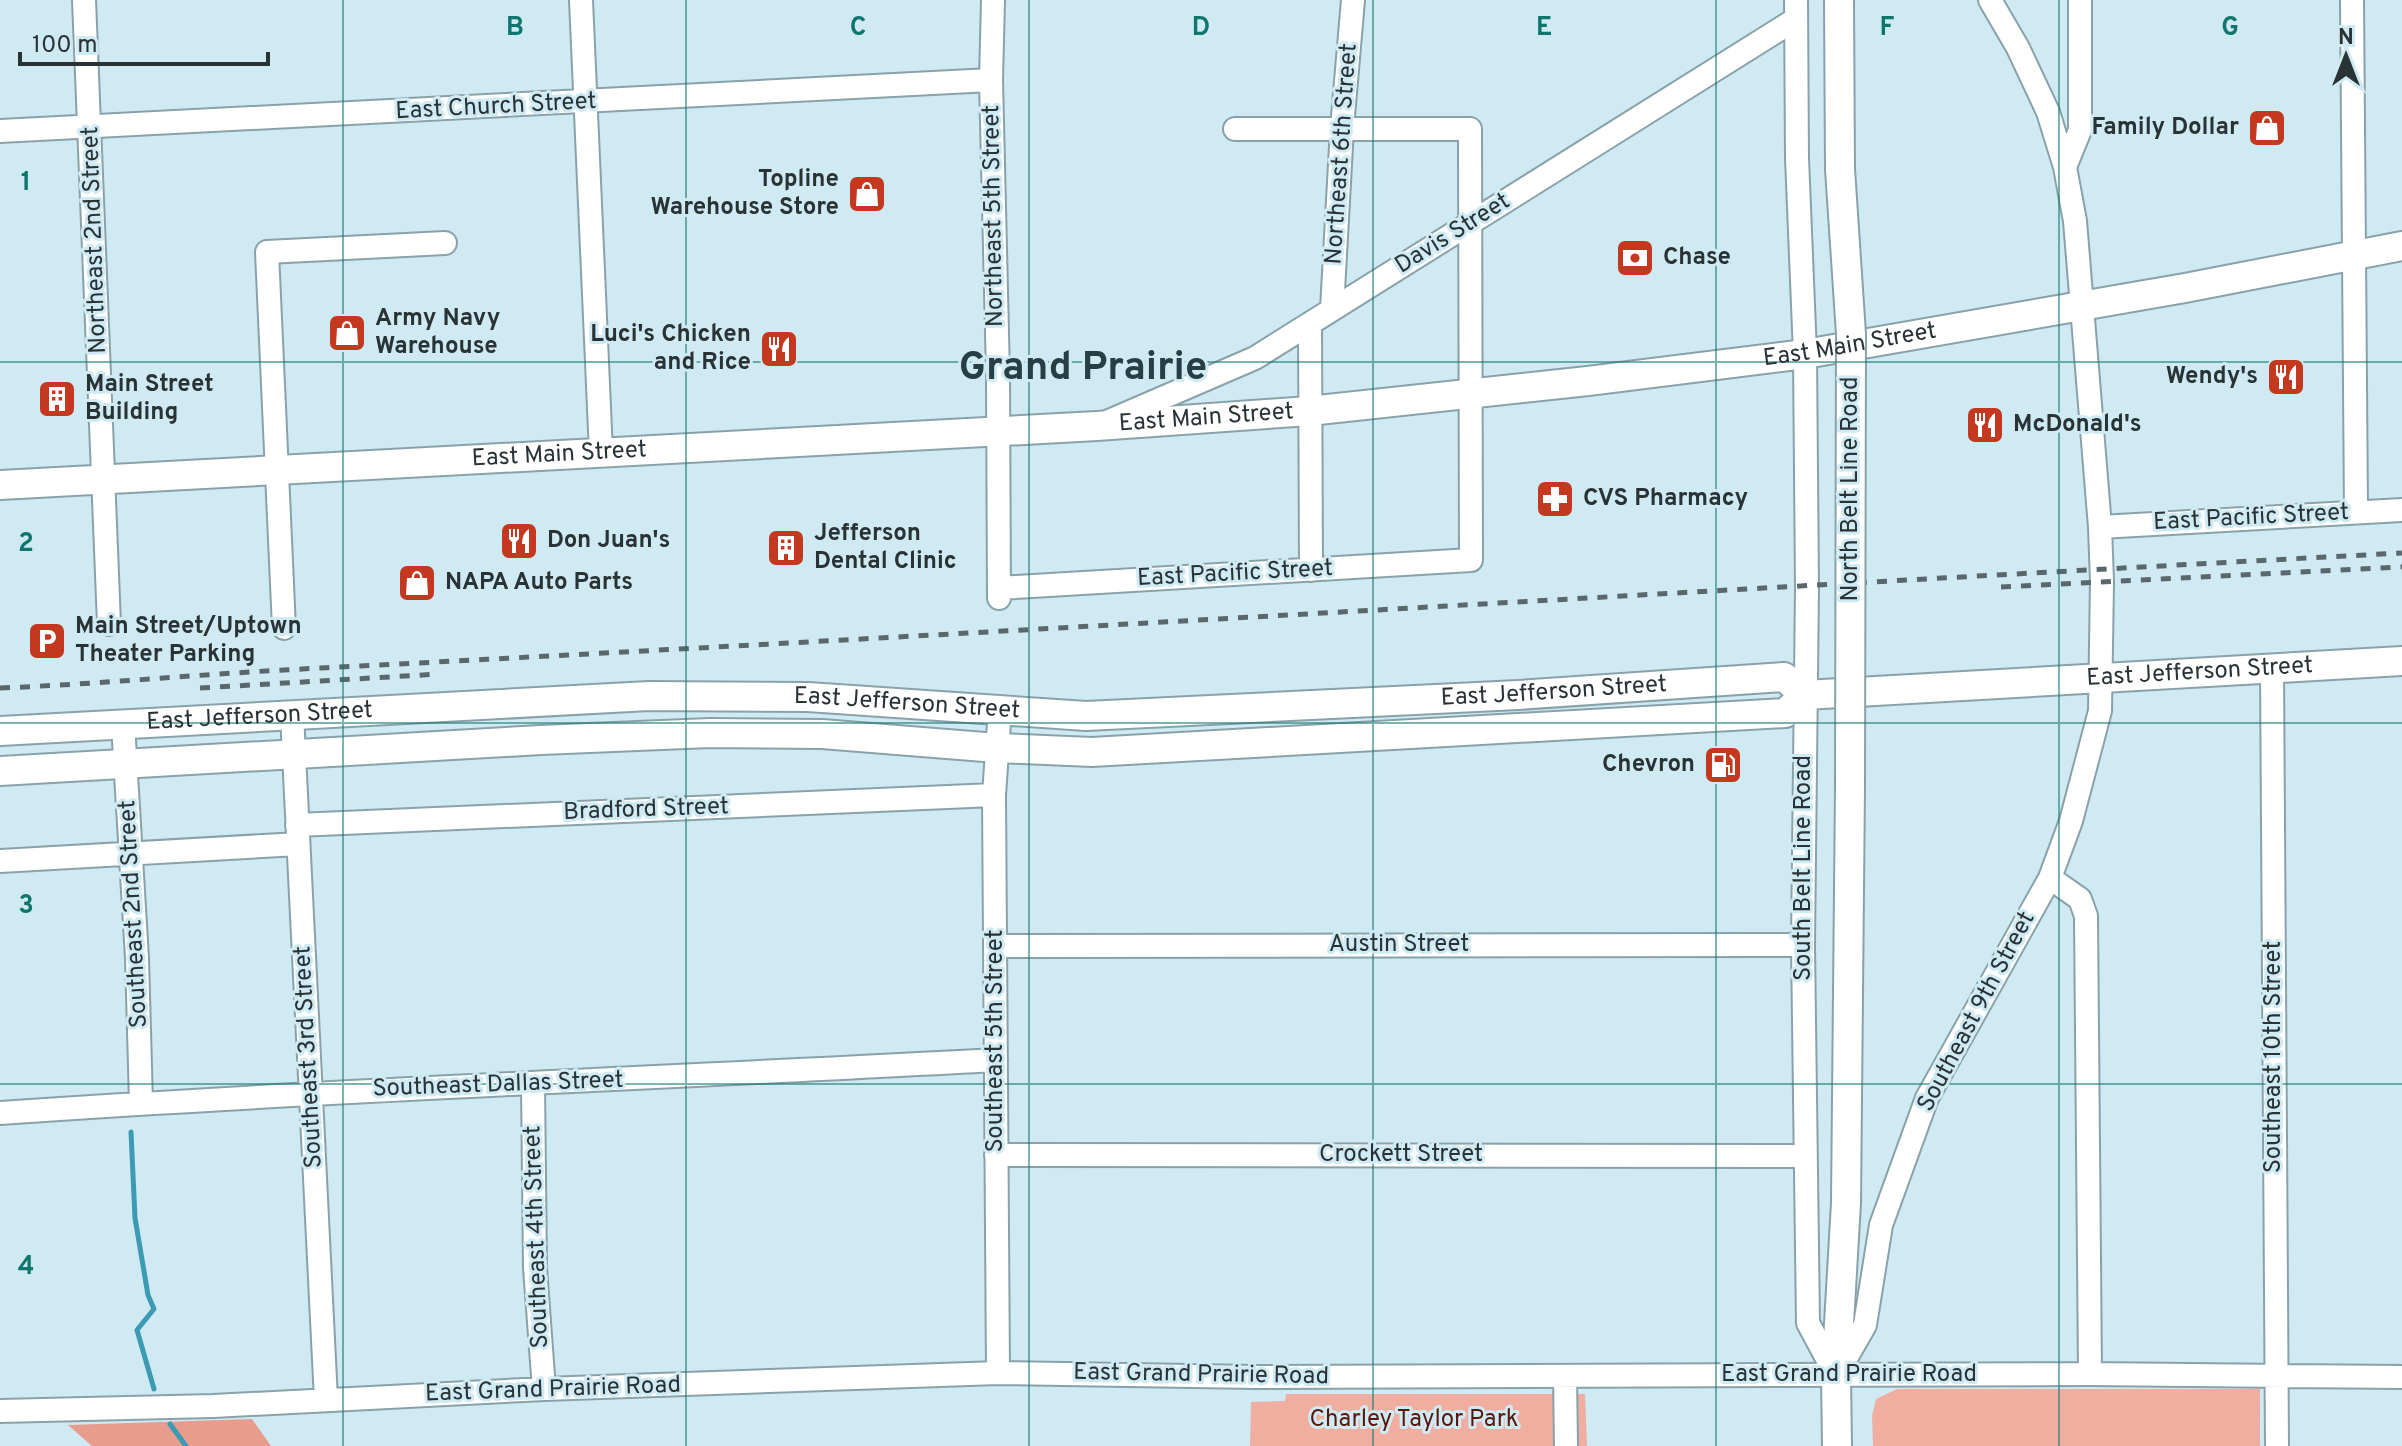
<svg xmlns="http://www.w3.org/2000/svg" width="2402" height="1446" viewBox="0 0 2402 1446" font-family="Overpass,sans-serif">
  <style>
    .green { fill: #f0aea0 }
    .forest { fill: #e89c8d }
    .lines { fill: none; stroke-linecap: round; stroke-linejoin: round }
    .stream { stroke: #3c9ab3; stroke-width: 5 }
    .minor-casing { stroke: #89a2aa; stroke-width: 26 }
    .major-casing { stroke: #89a2aa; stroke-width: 32 }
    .minor { stroke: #fff; stroke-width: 22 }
    .major { stroke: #fff; stroke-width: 28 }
    .rail { stroke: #5a686d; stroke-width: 5; stroke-dasharray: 10 10; stroke-linecap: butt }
    .major-bridge-casing { stroke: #89a2aa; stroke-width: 32; stroke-linecap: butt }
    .major-bridge { stroke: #fff; stroke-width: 28 }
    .grid { fill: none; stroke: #0f766e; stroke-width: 2; stroke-opacity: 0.55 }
    .labels { text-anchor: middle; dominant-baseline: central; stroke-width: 6; stroke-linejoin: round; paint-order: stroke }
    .street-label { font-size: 24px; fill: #293336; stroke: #d0eaf3 }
    .poi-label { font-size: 24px; font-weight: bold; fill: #293336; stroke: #d0eaf3; text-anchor: start }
    .park-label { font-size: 24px; fill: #59160b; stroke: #d0eaf3 }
    .town-label { font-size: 40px; font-weight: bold; fill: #283e45; stroke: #d0eaf3 }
    .grid-label { font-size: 26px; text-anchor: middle; font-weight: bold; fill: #0f766e; stroke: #d0eaf3; stroke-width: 6; stroke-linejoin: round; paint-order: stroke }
  </style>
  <rect width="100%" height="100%" fill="#d0eaf3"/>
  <!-- green -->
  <path class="green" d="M1897,1389H2260V1446H1873L1872,1416L1876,1399Z
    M1286,1394H1585L1587,1446H1250L1251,1402L1285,1401Z"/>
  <!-- forest -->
  <path class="forest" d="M252,1419L271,1446H92L68,1425Z"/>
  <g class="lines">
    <!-- stream -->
    <path class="stream" d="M131,1132L135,1218L148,1295L154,1309L137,1330L154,1389
      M170,1424L186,1446"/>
    <!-- minor casing -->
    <g class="minor-casing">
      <path id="minor" d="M84,0L109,624
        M581,0L601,453
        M993,0L991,80L998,375L999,598
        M1796,0L1797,158L1805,354L1807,587L1803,945L1808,1323L1836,1375
        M2352,0L2356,512
        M0,131L991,80
        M2065,167L2080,130V0
        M1332,309L1342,128L1353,0
        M1310,324L1311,570
        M1109,421L1255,358L1796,19
        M2100,527L2402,510
        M999,588L1471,560L1470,129H1235
        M284,628L267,252L445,243
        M2272,669L2277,1446
        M292,714L326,1400
        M123,724L137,958L141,1103
        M297,825L994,795
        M0,861L298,844
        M2050,878L2080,899L2086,916L2090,1374
        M995,946L1803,945
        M533,1085L535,1268L544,1389
        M0,1113C332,1090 664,1078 996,1060
        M996,1155L1805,1156
        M998,1373L994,795L1000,709
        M1837,1374L1865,1325L1881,1225L1927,1098L2050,878L2071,821L2100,711L2102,582L2100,527L2075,221L2065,167L2048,112L2018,48L1990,0
        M1565,1377L1566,1446
        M0,1411L213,1406L544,1389L998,1373L1255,1377L2090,1374L2402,1377"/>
    </g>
    <!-- major casing -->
    <g class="major-casing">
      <g id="major">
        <path d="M1839,0L1840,169"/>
        <path id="s1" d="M0,485L1097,426L1309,411L1588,381L1805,354L2185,288L2402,246"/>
        <path id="s2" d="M0,731L649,696L808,697L1086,716L1518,695L1784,677L1805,695"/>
        <path id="s3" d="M0,771L541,740L710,733L822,734L997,748L1092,752L1785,713L1805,695L2402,661"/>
        <path d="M1837,1446L1836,1375L1846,1203L1850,786"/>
      </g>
    </g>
    <!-- minor -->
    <use href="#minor" class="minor"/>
    <!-- major -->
    <use href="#major" class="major"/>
    <!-- rail -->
    <path class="rail" d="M2001,587L2402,567
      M0,688C101,684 201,674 302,669C1002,633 1702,590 2402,553
      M200,688L439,674"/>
    <!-- major-bridge casing -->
    <g class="major-bridge-casing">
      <path id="major-bridge" d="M1840,169L1851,334L1850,786"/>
    </g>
    <!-- major-bridge -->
    <use href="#major-bridge" class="major-bridge"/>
  </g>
  <!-- grid -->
  <path class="grid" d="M343,0V1446M686,0V1446M1029,0V1446M1373,0V1446M1716,0V1446M2059,0V1446M0,362H2402M0,723H2402M0,1084H2402"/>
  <!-- icons -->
  <defs>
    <g id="shop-square" transform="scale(2)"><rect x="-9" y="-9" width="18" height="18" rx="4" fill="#c3381f" stroke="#d0eaf3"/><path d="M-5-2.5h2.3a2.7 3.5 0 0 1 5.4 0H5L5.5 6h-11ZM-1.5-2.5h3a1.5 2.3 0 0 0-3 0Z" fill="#fff"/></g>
    <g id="bank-square" transform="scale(2)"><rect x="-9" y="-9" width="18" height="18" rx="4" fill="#c3381f" stroke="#d0eaf3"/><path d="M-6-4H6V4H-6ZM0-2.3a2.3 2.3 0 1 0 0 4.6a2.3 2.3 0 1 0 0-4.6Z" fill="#fff"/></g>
    <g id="restaurant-square" transform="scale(2)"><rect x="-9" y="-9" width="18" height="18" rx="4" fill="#c3381f" stroke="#d0eaf3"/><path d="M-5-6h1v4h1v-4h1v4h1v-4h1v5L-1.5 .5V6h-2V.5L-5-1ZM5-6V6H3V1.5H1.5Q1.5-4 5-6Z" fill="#fff"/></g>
    <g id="building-square" transform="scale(2)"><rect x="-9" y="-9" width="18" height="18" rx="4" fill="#c3381f" stroke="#d0eaf3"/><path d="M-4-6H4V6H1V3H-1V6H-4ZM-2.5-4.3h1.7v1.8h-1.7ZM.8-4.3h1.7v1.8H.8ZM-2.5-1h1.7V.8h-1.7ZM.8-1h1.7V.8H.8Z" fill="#fff"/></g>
    <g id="pharmacy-square" transform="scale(2)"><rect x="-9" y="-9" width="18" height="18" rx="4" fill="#c3381f" stroke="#d0eaf3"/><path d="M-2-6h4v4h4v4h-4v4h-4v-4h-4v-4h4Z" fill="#fff"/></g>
    <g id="parking-square" transform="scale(2)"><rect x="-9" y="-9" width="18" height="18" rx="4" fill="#c3381f" stroke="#d0eaf3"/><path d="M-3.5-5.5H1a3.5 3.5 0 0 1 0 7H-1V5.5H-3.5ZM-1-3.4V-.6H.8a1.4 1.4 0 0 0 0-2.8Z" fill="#fff"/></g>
    <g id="fuel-square" transform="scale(2)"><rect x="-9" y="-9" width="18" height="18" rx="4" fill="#c3381f" stroke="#d0eaf3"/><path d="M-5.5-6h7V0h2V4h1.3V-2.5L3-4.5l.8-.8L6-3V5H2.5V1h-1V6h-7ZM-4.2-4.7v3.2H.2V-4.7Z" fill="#fff"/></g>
  </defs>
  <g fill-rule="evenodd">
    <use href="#shop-square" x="2267" y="128"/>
    <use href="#shop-square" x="867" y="194"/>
    <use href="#bank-square" x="1635" y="258"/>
    <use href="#shop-square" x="347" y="333"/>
    <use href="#restaurant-square" x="779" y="349"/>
    <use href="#restaurant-square" x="2286" y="377"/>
    <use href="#building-square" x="57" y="399"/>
    <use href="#restaurant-square" x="1985" y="425"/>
    <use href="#pharmacy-square" x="1555" y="499"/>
    <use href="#restaurant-square" x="519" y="541"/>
    <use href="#building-square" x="786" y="548"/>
    <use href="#shop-square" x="417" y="583"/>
    <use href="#parking-square" x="47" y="641"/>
    <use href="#fuel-square" x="1723" y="765"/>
  </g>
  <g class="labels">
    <!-- street labels -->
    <g class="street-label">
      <text transform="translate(496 107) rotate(-3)">East Church Street</text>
      <text transform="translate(1342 154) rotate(-86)">Northeast 6th Street</text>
      <text transform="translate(994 216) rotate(-91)">Northeast 5th Street</text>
      <text transform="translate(1453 234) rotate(-32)">Davis Street</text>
      <text transform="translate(95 240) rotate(-92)">Northeast 2nd Street</text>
      <text stroke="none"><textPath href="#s1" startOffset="1856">East Main Street</textPath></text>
      <text stroke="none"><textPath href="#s1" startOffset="1208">East Main Street</textPath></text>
      <text stroke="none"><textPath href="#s1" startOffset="560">East Main Street</textPath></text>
      <text transform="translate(1851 489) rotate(-90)">North Belt Line Road</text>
      <text transform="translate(2251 518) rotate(-3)">East Pacific Street</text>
      <text transform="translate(1235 574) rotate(-3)">East Pacific Street</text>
      <text stroke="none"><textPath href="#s3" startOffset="2210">East Jefferson Street</textPath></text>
      <text stroke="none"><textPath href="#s2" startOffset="1556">East Jefferson Street</textPath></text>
      <text stroke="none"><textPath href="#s2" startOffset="908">East Jefferson Street</textPath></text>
      <text stroke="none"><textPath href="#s2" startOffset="260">East Jefferson Street</textPath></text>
      <text transform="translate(646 810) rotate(-2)">Bradford Street</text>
      <text transform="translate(1804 868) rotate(-90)">South Belt Line Road</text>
      <text transform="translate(134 914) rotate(-93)">Southeast 2nd Street</text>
      <text x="1399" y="945">Austin Street</text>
      <text transform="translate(1977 1012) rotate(-62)">Southeast 9th Street</text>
      <text transform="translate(996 1041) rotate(-90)">Southeast 5th Street</text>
      <text transform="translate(309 1057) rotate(-93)">Southeast 3rd Street</text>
      <text transform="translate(2274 1057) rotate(-90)">Southeast 10th Street</text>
      <text transform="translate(498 1085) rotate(-2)">Southeast Dallas Street</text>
      <text x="1401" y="1155">Crockett Street</text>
      <text transform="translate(537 1237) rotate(-92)">Southeast 4th Street</text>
      <text transform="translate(1201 1375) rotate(1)">East Grand Prairie Road</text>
      <text x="1849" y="1375">East Grand Prairie Road</text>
      <text transform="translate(553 1390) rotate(-2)">East Grand Prairie Road</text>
    </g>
    <!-- poi labels -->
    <g class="poi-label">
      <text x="2239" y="128" text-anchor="end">Family Dollar</text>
      <text x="839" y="180" text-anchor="end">Topline<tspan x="839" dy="28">Warehouse Store</tspan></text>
      <text x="1663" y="258">Chase</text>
      <text x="375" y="319">Army Navy<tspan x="375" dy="28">Warehouse</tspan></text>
      <text x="751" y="335" text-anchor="end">Luci's Chicken<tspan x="751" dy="28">and Rice</tspan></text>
      <text x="2258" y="377" text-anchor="end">Wendy's</text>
      <text x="85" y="385">Main Street<tspan x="85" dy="28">Building</tspan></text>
      <text x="2013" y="425">McDonald's</text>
      <text x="1583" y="499">CVS Pharmacy</text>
      <text x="814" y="534">Jefferson<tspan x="814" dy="28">Dental Clinic</tspan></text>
      <text x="547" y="541">Don Juan's</text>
      <text x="445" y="583">NAPA Auto Parts</text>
      <text x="75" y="627">Main Street/Uptown<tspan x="75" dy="28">Theater Parking</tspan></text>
      <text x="1695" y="765" text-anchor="end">Chevron</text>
    </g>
    <!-- park labels -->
    <g class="park-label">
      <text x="1414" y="1420">Charley Taylor Park</text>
    </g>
    <!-- town labels -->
    <g class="town-label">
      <text x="1083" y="369">Grand Prairie</text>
    </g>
  </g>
  <g class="grid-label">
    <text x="515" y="35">B</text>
    <text x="858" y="35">C</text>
    <text x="1201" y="35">D</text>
    <text x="1544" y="35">E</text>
    <text x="1887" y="35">F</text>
    <text x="2230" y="35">G</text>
    <text x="26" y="190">1</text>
    <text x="26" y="551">2</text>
    <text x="26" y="913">3</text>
    <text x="26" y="1274">4</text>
  </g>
  <!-- north arrow -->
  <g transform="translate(2346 56)" stroke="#d0eaf3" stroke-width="6" paint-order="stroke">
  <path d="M0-6L14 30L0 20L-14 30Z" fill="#293336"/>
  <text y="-12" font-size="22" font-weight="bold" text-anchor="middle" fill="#293336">N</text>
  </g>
  <!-- scale -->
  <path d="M20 52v12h248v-12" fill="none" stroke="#293336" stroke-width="4"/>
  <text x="32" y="52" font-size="24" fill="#293336" stroke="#d0eaf3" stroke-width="6" paint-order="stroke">100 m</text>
</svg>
